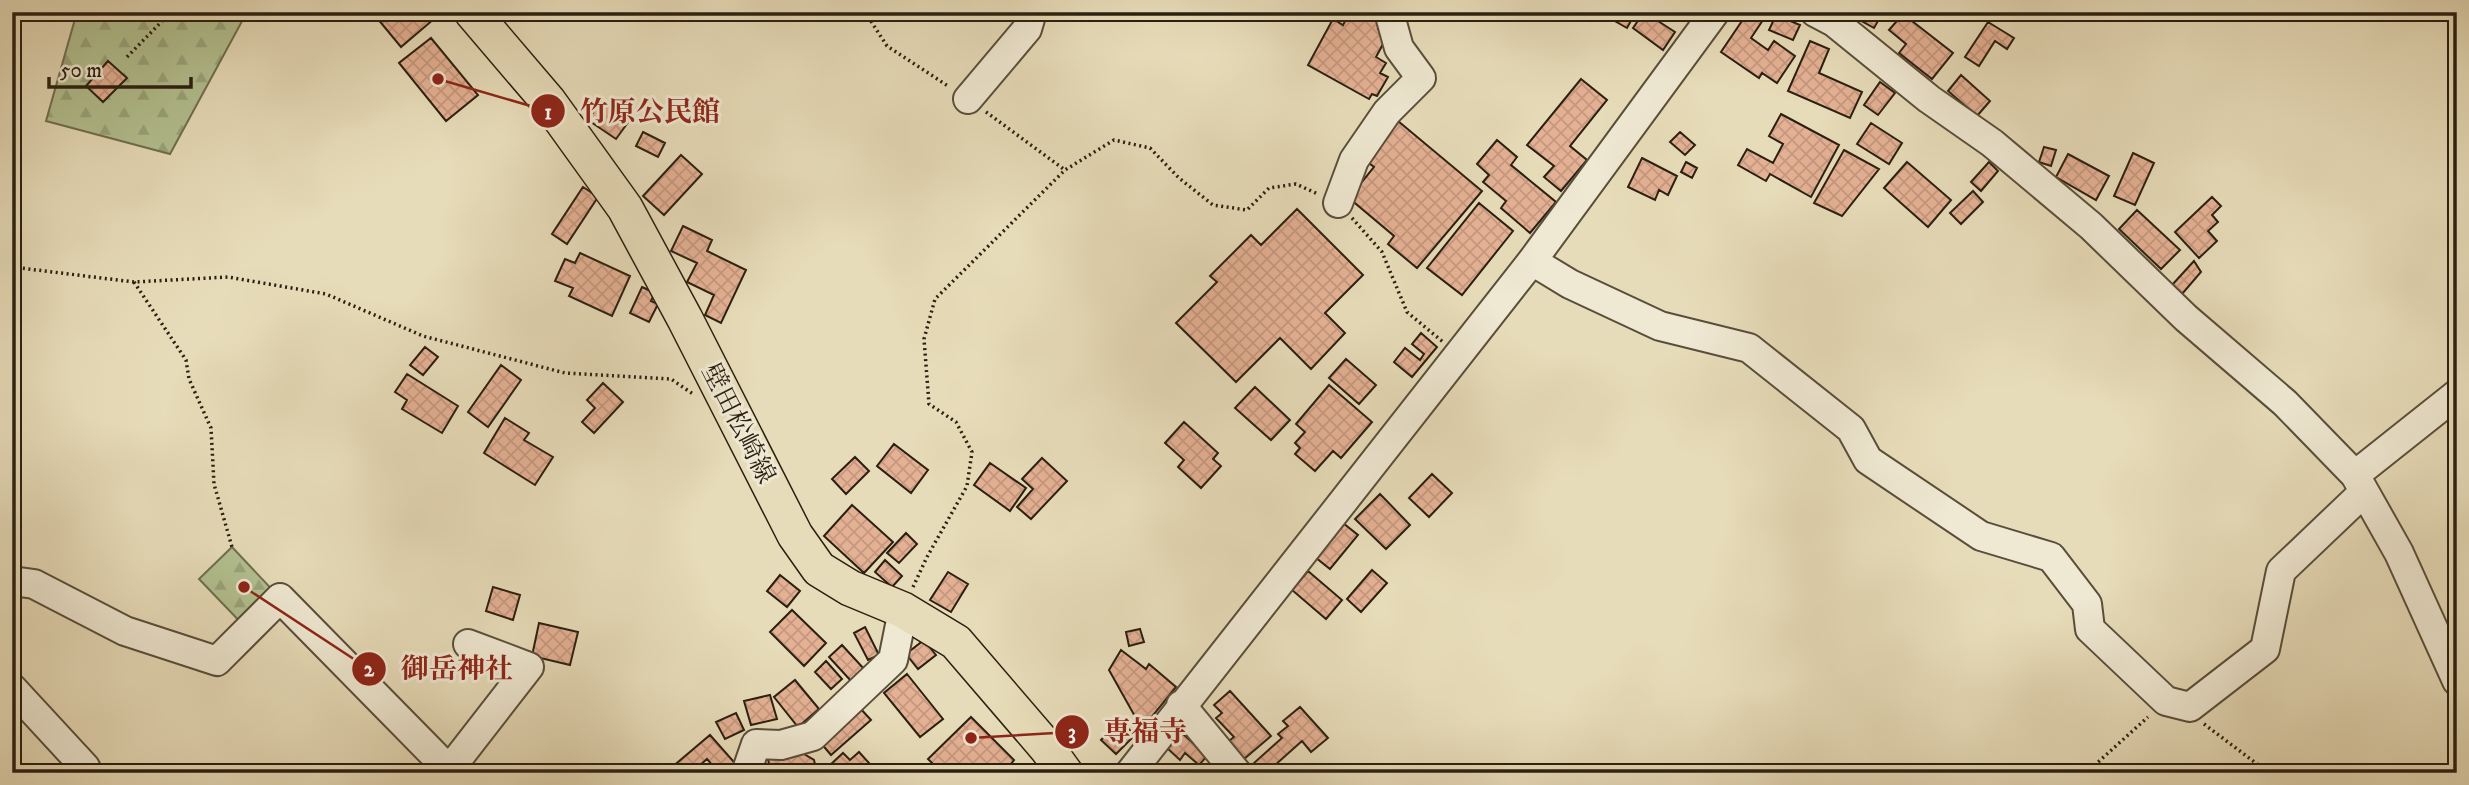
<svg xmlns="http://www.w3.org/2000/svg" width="2469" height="785" viewBox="0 0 2469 785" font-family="'IM FELL DW Pica','Noto Serif JP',serif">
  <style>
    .forest { fill: url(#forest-firs); stroke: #6e7050; stroke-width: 2 }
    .building { fill: url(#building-cross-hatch); stroke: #2a1f10; stroke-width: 2 }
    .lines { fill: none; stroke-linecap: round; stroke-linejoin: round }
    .minor-casing { stroke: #594e3a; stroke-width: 32 }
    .major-casing { stroke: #2a1f10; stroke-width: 38 }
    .path { stroke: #2a1f10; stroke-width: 3.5; stroke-dasharray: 2 3.5; stroke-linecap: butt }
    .minor { stroke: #efe8d2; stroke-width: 28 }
    .major { stroke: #e7dcb9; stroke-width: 35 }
    .labels { text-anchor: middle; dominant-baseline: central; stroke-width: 6; stroke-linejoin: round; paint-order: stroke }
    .street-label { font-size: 26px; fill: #2a1f10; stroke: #efe8d2 }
    .leader { fill: none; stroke: #8f2418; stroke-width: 2.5 }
    .callout-dot { fill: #8f2418; stroke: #efe8d2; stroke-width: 2.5 }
    .mark-label { font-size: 21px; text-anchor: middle; font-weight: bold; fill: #fff }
    .callout-label { font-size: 28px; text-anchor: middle; font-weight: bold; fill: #8f2418; stroke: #efe8d2; stroke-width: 6; stroke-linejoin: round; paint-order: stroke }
  </style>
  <defs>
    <pattern id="forest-firs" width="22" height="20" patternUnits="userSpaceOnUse" patternTransform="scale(1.75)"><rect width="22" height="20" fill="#b3c191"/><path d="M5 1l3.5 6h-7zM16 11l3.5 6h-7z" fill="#9aa57c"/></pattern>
    <pattern id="building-cross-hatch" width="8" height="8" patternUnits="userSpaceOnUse" patternTransform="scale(1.75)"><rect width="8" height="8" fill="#e5b194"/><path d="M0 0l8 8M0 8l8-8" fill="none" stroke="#c5987f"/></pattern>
  </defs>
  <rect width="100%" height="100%" fill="#e7dcb9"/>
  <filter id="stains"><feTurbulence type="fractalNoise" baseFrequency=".00286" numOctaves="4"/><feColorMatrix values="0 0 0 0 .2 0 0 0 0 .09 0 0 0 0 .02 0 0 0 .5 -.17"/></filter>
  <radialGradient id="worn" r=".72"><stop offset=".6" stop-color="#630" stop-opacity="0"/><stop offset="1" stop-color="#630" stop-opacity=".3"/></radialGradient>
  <!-- forest -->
  <path class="forest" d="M77,12H247L170,154L46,121Z
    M232,547L280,598L248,630L199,579Z"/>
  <!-- building -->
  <path class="building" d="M372,12H428L434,19L401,47Z
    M1350,12H1363L1382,23L1378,29L1388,35L1376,57L1386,63L1380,73L1388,77L1377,96L1372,94L1369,99L1308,65L1333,19L1343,25Z
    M1573,12H1594L1589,21Z
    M1599,12H1636L1627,28Z
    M1644,12L1675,32L1663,50L1633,28Z
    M1748,12H1759L1765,17L1751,38L1768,50L1774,41L1795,56L1777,83L1762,73L1759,78L1721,52Z
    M1862,12H1883L1874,28L1858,19Z
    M1903,14L1953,53L1932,79L1899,53L1906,44L1889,30Z
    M1776,15L1800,25L1793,40L1769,30Z
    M1988,22L2014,38L2007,49L1995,41L1979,66L1965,57Z
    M431,38L478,95L446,121L399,63Z
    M1810,41L1829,49L1819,73L1862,92L1850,118L1788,91Z
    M108,61L127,78L103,102L86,86Z
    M1961,75L1990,101L1977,116L1948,91Z
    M1581,79L1607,100L1570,146L1587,160L1561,191L1544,177L1554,166L1527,145Z
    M1880,82L1895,93L1878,115L1864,105Z
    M601,101L629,121L616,139L588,120Z
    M1781,114L1839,145L1811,197L1770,174L1766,181L1738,165L1747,149L1773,163L1783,144L1769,136Z
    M1398,121L1482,191L1417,268L1388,244L1394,236L1349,198L1374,167L1365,160Z
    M1871,123L1902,143L1889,164L1857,144Z
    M643,132L665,143L658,157L636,146Z
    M1680,132L1695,145L1685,155L1670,142Z
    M1497,140L1517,157L1511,165L1556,202L1530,233L1501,208L1506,201L1483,182L1489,175L1477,164Z
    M2044,147L2056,150L2051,166L2039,162Z
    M1844,150L1879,169L1842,216L1814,203Z
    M2133,153L2154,163L2135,205L2114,196Z
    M2068,154L2109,176L2096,200L2056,177Z
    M681,155L702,174L664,215L643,196Z
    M1642,158L1677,176L1668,195L1659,190L1655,200L1628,187Z
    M1686,162L1697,168L1692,178L1681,172Z
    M1907,162L1951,200L1928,227L1884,188Z
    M1989,162L1998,171L1981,191L1971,182Z
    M583,187L598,197L567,244L552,234Z
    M1973,191L1983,202L1961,224L1950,213Z
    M2212,197L2221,206L2212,215L2218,222L2208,231L2217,241L2199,258L2175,232Z
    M1479,203L1513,231L1462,295L1427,268Z
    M1297,209L1363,275L1325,313L1345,333L1311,369L1280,338L1236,382L1176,323L1217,282L1210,276L1251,235L1261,245Z
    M2137,210L2180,250L2161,269L2119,229Z
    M683,226L712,240L707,251L746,270L721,323L705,315L714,295L687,282L697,263L671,251Z
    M580,253L630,276L612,316L569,296L573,288L555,281L565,259L575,263Z
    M2194,261L2201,272L2182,294L2172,285Z
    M642,287L655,293L651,301L658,304L649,322L630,313Z
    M1421,333L1437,347L1412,377L1394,362L1405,348L1420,360L1424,354L1412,344Z
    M425,347L438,357L423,375L410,365Z
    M1346,359L1376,385L1359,404L1329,378Z
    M501,365L521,380L488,427L468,412Z
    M407,374L458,406L442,433L402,409L407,400L395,392Z
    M603,383L623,402L594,433L582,422L595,408L587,400Z
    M1329,385L1372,422L1341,458L1333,451L1315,471L1295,454L1300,448L1295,443L1305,432L1296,424Z
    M1255,387L1290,420L1271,440L1235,408Z
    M505,418L529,433L524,440L553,457L535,485L484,453Z
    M1184,422L1218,453L1213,459L1221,466L1201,488L1178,467L1184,460L1165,443Z
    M894,444L928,470L911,493L877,466Z
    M855,457L869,471L846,494L832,479Z
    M1042,458L1067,481L1031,519L1017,507L1033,489L1022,479Z
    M990,463L1026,488L1010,511L974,485Z
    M1432,474L1452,493L1429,517L1409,498Z
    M1380,494L1410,525L1386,549L1355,519Z
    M852,505L893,542L864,573L824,536Z
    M1343,523L1358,535L1330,569L1315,557Z
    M906,533L917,544L899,563L887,553Z
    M885,560L902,576L892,587L875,572Z
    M1372,570L1387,583L1361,612L1347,599Z
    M1308,571L1342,600L1326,619L1292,590Z
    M948,572L968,584L951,612L930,600Z
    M780,575L800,591L787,607L767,591Z
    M493,587L520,595L513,620L486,611Z
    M792,610L826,643L804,666L770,632Z
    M539,623L578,632L570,665L532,656Z
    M865,627L879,655L868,660L854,633Z
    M1140,629L1144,642L1129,646L1126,632Z
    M924,640L936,655L918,669L906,654Z
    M842,645L865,670L852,682L829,657Z
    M1121,650L1146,669L1149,664L1176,687L1142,729L1109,670Z
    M826,661L842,679L831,689L815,672Z
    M907,674L943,719L920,737L884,693Z
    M795,680L819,709L798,727L774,697Z
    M1230,691L1271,736L1244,759L1229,741L1234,737L1216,718L1222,713L1214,705Z
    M770,695L777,719L751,725L744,701Z
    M859,707L871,720L831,755L820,742Z
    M1300,707L1328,738L1311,752L1302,741L1274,766L1278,771L1275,773H1263L1254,763L1282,738L1278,734L1288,726L1283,721Z
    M736,713L744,730L725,739L716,722Z
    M971,717L1014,760L1004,773H942L928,759Z
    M1119,720L1135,735L1116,754L1101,740Z
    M1181,732L1207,756L1199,765L1185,753L1180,760L1167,748Z
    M710,735L741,770L737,773H719L707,759L691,773H665Z
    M799,751L814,760L817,773H771L768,759Z
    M859,752L878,773H837L830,765L843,753L850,760Z"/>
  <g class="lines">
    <!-- minor casing -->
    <g class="minor-casing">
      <path id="minor" d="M1815,12L1834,22L1929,99L1992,143L2091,226L2186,318L2285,403L2355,475L2399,553L2457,681
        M968,99L1027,29L1032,12
        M1338,203L1354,160L1387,112L1421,78L1399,48L1389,12
        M1532,261L1570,284L1660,326L1749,348L1851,429L1868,460L1981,536L2051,557L2087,604L2090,629L2166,701L2190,707L2265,649L2281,571L2364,492
        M2355,475L2457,394
        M12,581L34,584L125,631L217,661L280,598L452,773
        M12,688L85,767L88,773
        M1181,705L1237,773
        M449,770L529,667L468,644
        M746,773L756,744L781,745L813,736L893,660L903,610
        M1130,773L1532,261L1715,12"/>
    </g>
    <!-- major casing -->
    <g class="major-casing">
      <path id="major" d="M472,12L548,101L625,208L685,319L795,535L819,569L850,588L903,610L956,642L1047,748L1065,773"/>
    </g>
    <!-- path -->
    <path class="path" d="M865,12L887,46L948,86
      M127,57L171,12
      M986,112L1065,170
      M1352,218L1382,252L1407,312L1443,342
      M12,267L134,282L228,277L326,294L423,336L565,373L671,379L693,394
      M134,282L186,360L189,379L211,428L214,484L232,547
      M913,587L927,557L967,486L972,452L956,422L929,404L924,339L935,299L1065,170L1114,140L1150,148L1179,178L1213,205L1247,210L1269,188L1296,184L1318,194
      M2204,724L2269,773
      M2086,773L2148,717"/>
    <!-- minor -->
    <use href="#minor" class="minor"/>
    <!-- major -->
    <use href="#major" class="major"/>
  </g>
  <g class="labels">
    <!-- street labels -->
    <g class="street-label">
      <text transform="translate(738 424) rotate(63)">壁田松崎線</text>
    </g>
  </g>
  <!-- callouts -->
  <path class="leader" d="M438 79L548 111M244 587L369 669M971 738L1072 732"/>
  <g class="callout-dot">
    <circle cx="438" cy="79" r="7"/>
    <circle cx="244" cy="587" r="7"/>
    <circle cx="971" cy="738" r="7"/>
    <circle cx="548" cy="111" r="18"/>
    <circle cx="369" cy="669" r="18"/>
    <circle cx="1072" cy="732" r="18"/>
  </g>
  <g class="mark-label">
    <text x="548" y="119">1</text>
    <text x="369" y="676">2</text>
    <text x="1072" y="739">3</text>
  </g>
  <g class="callout-label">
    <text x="650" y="121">竹原公民館</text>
    <text x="457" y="678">御岳神社</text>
    <text x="1145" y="741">専福寺</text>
  </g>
  <!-- margin -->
  <rect width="2469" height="785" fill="none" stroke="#e7dcb9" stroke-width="42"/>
  <rect x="14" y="14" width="2441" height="757" fill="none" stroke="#2a1f10" stroke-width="3.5"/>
  <rect x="21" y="21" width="2427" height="743" fill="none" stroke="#2a1f10" stroke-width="2"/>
  <!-- scale -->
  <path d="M49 77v10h142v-10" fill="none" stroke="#2a1f10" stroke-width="3.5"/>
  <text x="60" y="77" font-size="21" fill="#2a1f10" stroke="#efe8d2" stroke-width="5" paint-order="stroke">50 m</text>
  <rect width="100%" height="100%" filter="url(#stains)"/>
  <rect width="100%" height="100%" fill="url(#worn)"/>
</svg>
